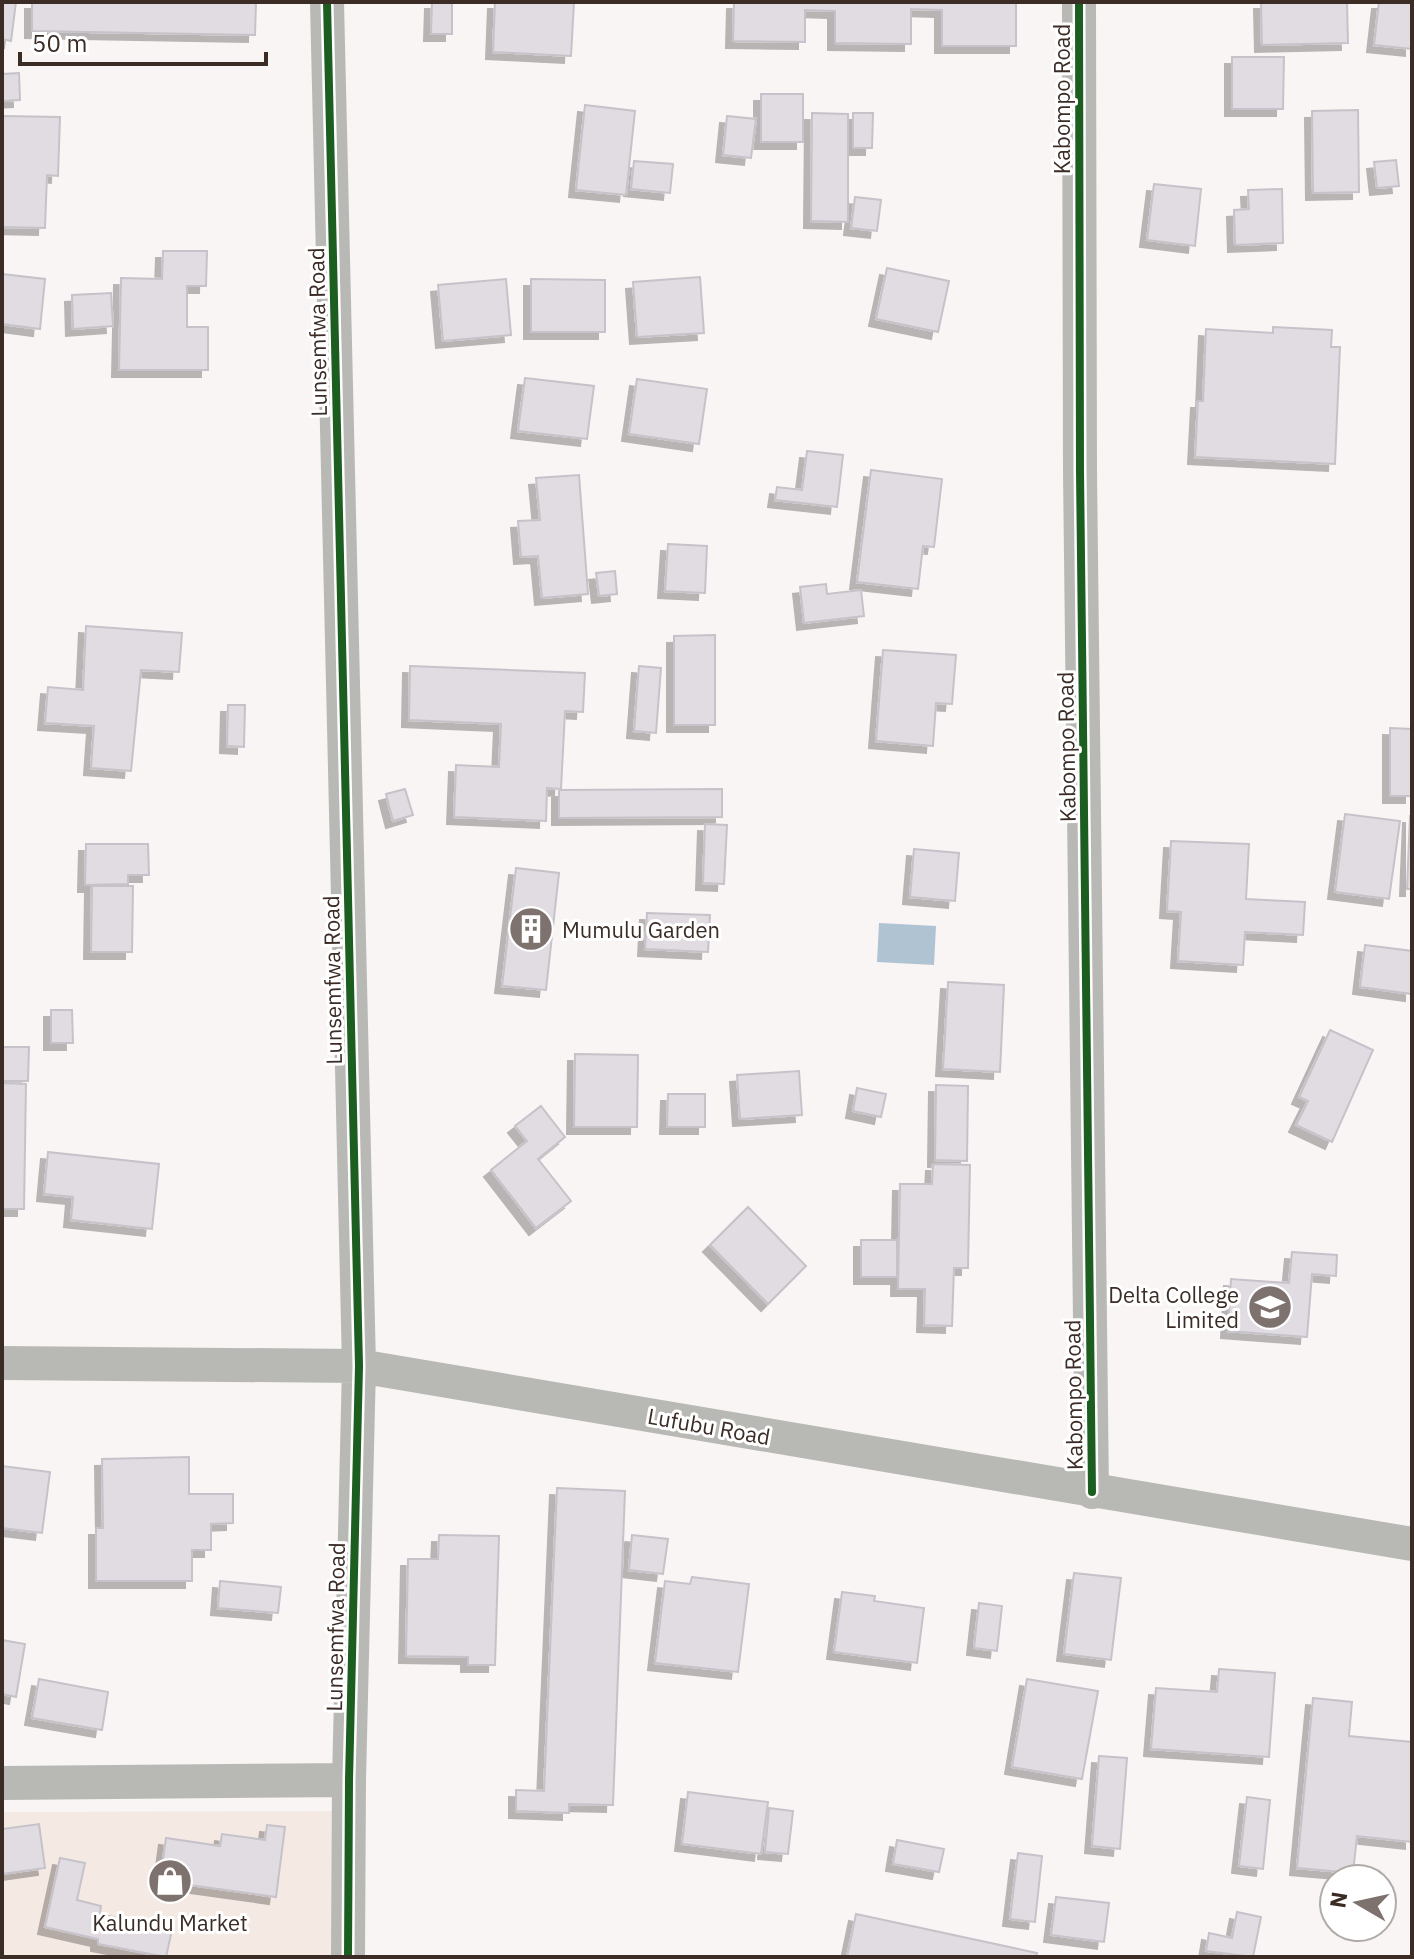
<svg xmlns="http://www.w3.org/2000/svg" width="1414" height="1959" viewBox="0 0 1414 1959" font-family="'IBM Plex Sans',sans-serif">
  <style>
    .built { fill: #f5e9e4 }
    .water { fill: #b0c3d2 }
    .building { fill: #e0dce2; stroke: #c6c2c9; stroke-width: 2; filter: url(#shadow) }
    .lines { fill: none; stroke-linecap: round; stroke-linejoin: round }
    .minor { stroke: #b8b9b5; stroke-width: 34 }
    .cycleway-casing { stroke: #fff; stroke-width: 13 }
    .cycleway { stroke: #1b5e20; stroke-width: 8 }
    .labels { text-anchor: middle; dominant-baseline: central; stroke-width: 6; stroke-linejoin: round; paint-order: stroke }
    .street-label { font-size: 22px; fill: #3b2c26; stroke: #fff }
    .poi-label { font-size: 22px; fill: #3b2c26; stroke: #fff; text-anchor: start }
  </style>
  <defs>
    <filter id="shadow"><feDropShadow dx="-7" dy="7" stdDeviation="0" flood-color="#0004"/></filter>
  </defs>
  <rect width="100%" height="100%" fill="#f9f5f4"/>
  <!-- built -->
  <path class="built" d="M338,1811L337,1957H2V1812Z"/>
  <!-- water -->
  <path class="water" d="M879,923L936,926L934,965L877,962Z"/>
  <!-- building -->
  <path class="building" d="M2,2H16L11,41L2,39Z
    M32,2H256L255,35L32,31Z
    M432,2H452V34H431Z
    M495,2H574L571,56L493,52Z
    M734,2H1016V46H942V10L911,9V44L835,43V11L805,10V42L733,41Z
    M1261,2H1347L1348,43L1262,45Z
    M1379,2H1412V49L1374,45Z
    M1232,57H1284L1283,109H1232Z
    M19,73L20,100L2,101V74Z
    M761,94H803V142H761Z
    M585,105L635,111L626,195L576,190Z
    M1358,110L1359,192L1313,193L1312,111Z
    M812,113L848,114V222L811,221Z
    M853,113H873L872,148H853Z
    M2,116L60,117L58,176L47,175L45,228L2,227Z
    M727,116L756,119L751,158L723,155Z
    M1396,160L1399,186L1377,188L1374,162Z
    M634,161L673,164L670,193L631,189Z
    M1154,184L1201,189L1195,246L1147,240Z
    M1282,189L1283,243L1235,245L1234,210L1249,209L1248,190Z
    M855,197L881,200L877,231L851,228Z
    M163,251H207L206,286H187V327H208V370H119L121,278L162,279Z
    M887,268L949,281L938,332L876,319Z
    M2,274L45,279L40,329L2,324Z
    M700,277L704,333L637,337L633,282Z
    M506,279L511,335L443,341L438,285Z
    M531,279L605,280V332H531Z
    M111,293L113,326L73,329L72,295Z
    M1273,327L1332,330L1331,347H1340L1335,464L1195,457L1198,401H1203L1206,329L1273,333Z
    M525,378L594,386L587,439L518,431Z
    M637,379L707,389L699,444L629,434Z
    M807,451L843,455L837,507L775,500L777,487L802,490Z
    M871,470L942,479L934,547L923,546L918,589L857,582Z
    M579,475L588,594L542,598L538,556L521,557L518,521L540,520L536,478Z
    M668,544L707,546L705,593L665,591Z
    M615,571L617,594L599,596L596,573Z
    M826,584L827,594L861,590L864,616L804,623L800,587Z
    M86,626L182,633L179,672L141,670L131,771L91,768L94,726L45,723L48,687L83,690Z
    M715,635V725H674V636Z
    M883,650L956,655L952,704L936,703L933,746L876,741Z
    M410,666L585,673L583,712L565,711L561,789L547,788L546,821L454,817L456,765L499,767L501,724L409,720Z
    M639,666L661,668L656,733L634,731Z
    M228,705H245L244,747L227,746Z
    M1390,728L1412,729V796H1390Z
    M405,789L413,815L393,821L386,794Z
    M722,789V817L559,818V790Z
    M1345,814L1400,821L1389,899L1335,892Z
    M1410,816H1412V889H1407Z
    M705,824L727,825L724,884L703,883Z
    M1171,841L1249,844L1246,899L1305,902L1303,935L1245,932L1243,965L1178,961L1181,912L1167,911Z
    M86,844H148L149,875H128V884L85,885Z
    M914,849L959,853L955,901L910,897Z
    M516,868L559,873L546,990L502,986Z
    M92,886H133L132,952H91Z
    M647,913L710,915L708,952L645,949Z
    M1365,945L1412,951V994L1360,987Z
    M948,982L1004,985L1000,1072L943,1069Z
    M51,1010H72L73,1043H51Z
    M1330,1030L1373,1050L1332,1142L1296,1125L1308,1101L1299,1097Z
    M2,1047H29L28,1081H2Z
    M575,1054L638,1055L637,1127H574Z
    M799,1071L802,1115L740,1119L737,1075Z
    M2,1083L26,1084L24,1209H2Z
    M936,1085L968,1086L967,1161L935,1160Z
    M857,1088L886,1094L881,1117L853,1111Z
    M668,1094H705V1127H667Z
    M541,1106L565,1137L538,1159L571,1201L536,1228L491,1170L527,1141L515,1126Z
    M48,1152L159,1164L152,1229L71,1220L73,1197L44,1194Z
    M933,1164L970,1165L968,1268H954L952,1326L924,1325L925,1289H898L900,1184H932Z
    M748,1207L806,1266L768,1304L710,1245Z
    M861,1240H897V1277H861Z
    M1292,1252L1337,1255L1336,1276L1312,1274L1307,1337L1228,1331L1231,1279L1289,1283Z
    M189,1457V1494H233V1523L211,1524V1550H192V1581H96V1528H103L102,1459Z
    M2,1466L50,1472L42,1533L2,1528Z
    M557,1488L625,1491L613,1805L569,1804V1813L516,1811V1790L544,1791Z
    M439,1535L499,1536L495,1665H468V1657L406,1656L408,1559H438Z
    M632,1535L668,1539L663,1574L629,1570Z
    M1074,1573L1121,1578L1111,1660L1064,1654Z
    M692,1577L749,1584L738,1672L655,1663L665,1581L690,1584Z
    M220,1581L281,1587L278,1613L218,1608Z
    M842,1592L875,1596L874,1601L924,1608L917,1663L834,1652Z
    M979,1603L1002,1606L997,1651L974,1648Z
    M2,1640L25,1644L16,1697L2,1694Z
    M1219,1669L1275,1673L1269,1757L1151,1749L1156,1688L1217,1692Z
    M39,1679L108,1692L102,1730L32,1718Z
    M1027,1679L1098,1691L1082,1779L1012,1767Z
    M1313,1698L1352,1702L1349,1736L1412,1742V1842L1357,1836L1353,1873L1297,1868Z
    M1099,1756L1127,1758L1120,1849L1092,1846Z
    M688,1792L768,1802L761,1854L682,1844Z
    M1247,1797L1270,1800L1263,1869L1239,1866Z
    M769,1808L793,1811L788,1854L765,1852Z
    M39,1824L45,1868L2,1874V1829Z
    M267,1825L285,1827L276,1897L160,1881L166,1838L220,1846L222,1834L265,1840Z
    M897,1840L944,1849L939,1872L893,1864Z
    M1018,1853L1042,1856L1035,1922L1010,1919Z
    M60,1858L85,1863L77,1900L101,1906L100,1914L172,1930L166,1957L98,1944V1939L45,1927Z
    M1056,1897L1109,1903L1104,1942L1051,1935Z
    M1237,1912L1261,1917L1253,1957L1206,1951L1209,1933L1232,1938Z
    M856,1914L1037,1953L1036,1957H847Z"/>
  <g class="lines">
    <!-- minor -->
    <path class="minor" d="M327,2L359,1366L349,1780L348,1957
      M1079,2L1080,471L1092,1492
      M2,1363L359,1366L1412,1544
      M2,1783L349,1780"/>
    <!-- cycleway casing -->
    <g class="cycleway-casing">
      <path id="cycleway" d="M327,2L359,1366L349,1780L348,1957
        M1079,2L1080,471L1092,1492"/>
    </g>
    <!-- cycleway -->
    <use href="#cycleway" class="cycleway"/>
  </g>
  <!-- icons -->
  <defs>
    <g id="building-disc" transform="scale(2.3)"><circle r="9.5" fill="#7e726e" stroke="#fff"/><path d="M-4-6H4V6H1V3H-1V6H-4ZM-2.5-4.3h1.7v1.8h-1.7ZM.8-4.3h1.7v1.8H.8ZM-2.5-1h1.7V.8h-1.7ZM.8-1h1.7V.8H.8Z" fill="#fff"/></g>
    <g id="university-disc" transform="scale(2.3)"><circle r="9.5" fill="#7e726e" stroke="#fff"/><path d="M0-5L7-2L0 1L-7-2ZM-4 1L0 2.5L4 1V4Q0 6-4 4Z" fill="#fff"/></g>
    <g id="shop-disc" transform="scale(2.3)"><circle r="9.5" fill="#7e726e" stroke="#fff"/><path d="M-5-2.5h2.3a2.7 3.5 0 0 1 5.4 0H5L5.5 6h-11ZM-1.5-2.5h3a1.5 2.3 0 0 0-3 0Z" fill="#fff"/></g>
  </defs>
  <g fill-rule="evenodd">
    <use href="#building-disc" x="531" y="929"/>
    <use href="#university-disc" x="1270" y="1307"/>
    <use href="#shop-disc" x="170" y="1881"/>
  </g>
  <g class="labels">
    <!-- street labels -->
    <g class="street-label">
      <text transform="translate(1061 99) rotate(-90)">Kabompo Road</text>
      <text transform="translate(317 332) rotate(-91)">Lunsemfwa Road</text>
      <text transform="translate(1066 747) rotate(-91)">Kabompo Road</text>
      <text transform="translate(332 980) rotate(-91)">Lunsemfwa Road</text>
      <text transform="translate(1073 1395) rotate(-91)">Kabompo Road</text>
      <text transform="translate(709 1426) rotate(10)">Lufubu Road</text>
      <text transform="translate(335 1627) rotate(-89)">Lunsemfwa Road</text>
    </g>
    <!-- poi labels -->
    <g class="poi-label">
      <text x="562" y="929">Mumulu Garden</text>
      <text x="1239" y="1294" text-anchor="end">Delta College<tspan x="1239" dy="25">Limited</tspan></text>
      <text x="170" y="1922" text-anchor="middle">Kalundu Market</text>
    </g>
  </g>
  <!-- border -->
  <rect width="1414" height="1959" fill="none" stroke="#3b2c26" stroke-width="8"/>
  <!-- north arrow -->
  <g transform="translate(1358 1903) rotate(279)"><circle r="38" fill="#ffffff" stroke="#b1aba8" stroke-width="2"/>
  <path d="M0-6L14 30L0 20L-14 30Z" fill="#7e726e"/>
  <text y="-12" font-size="22" font-weight="bold" text-anchor="middle" fill="#3b2c26">N</text>
  </g>
  <!-- scale -->
  <path d="M20 52v12h246v-12" fill="none" stroke="#3b2c26" stroke-width="4"/>
  <text x="32" y="52" font-size="24" fill="#3b2c26" stroke="#ffffff" stroke-width="6" paint-order="stroke">50 m</text>
</svg>
